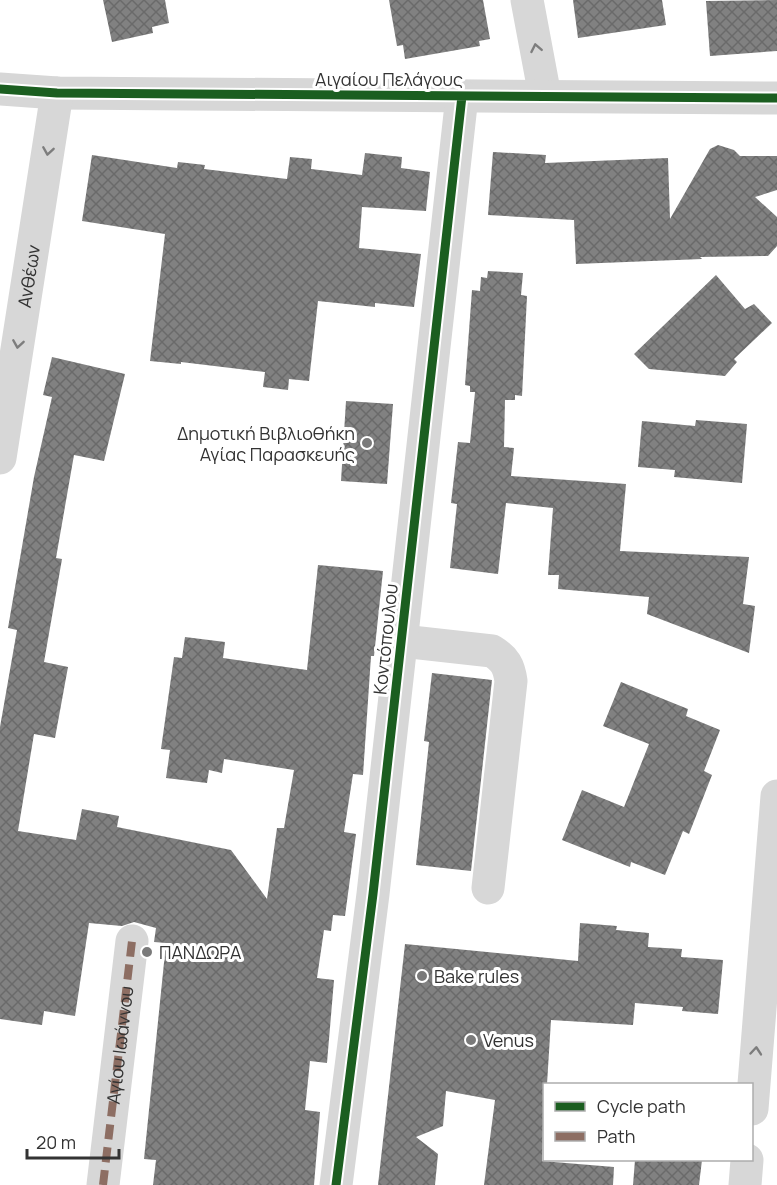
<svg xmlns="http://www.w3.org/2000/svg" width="777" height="1185" viewBox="0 0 777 1185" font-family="Manrope,sans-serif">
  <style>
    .building { fill: url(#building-cross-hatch) }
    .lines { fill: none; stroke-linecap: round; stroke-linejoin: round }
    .minor { stroke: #d7d7d7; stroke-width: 33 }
    .quiet { stroke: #8d6e63; stroke-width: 8; stroke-dasharray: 15 8; stroke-linecap: butt }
    .cycleway-casing { stroke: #fff; stroke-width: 13 }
    .cycleway { stroke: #1b5e20; stroke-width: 9 }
    .oneway { stroke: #7d7d7d }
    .poi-dot { fill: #7a7a7a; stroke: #fff; stroke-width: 2 }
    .labels { text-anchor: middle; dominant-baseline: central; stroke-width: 6; stroke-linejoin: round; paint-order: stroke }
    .street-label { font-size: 18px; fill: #333; stroke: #fff }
    .poi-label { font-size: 18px; fill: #333; stroke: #fff; text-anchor: start }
  </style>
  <defs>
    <pattern id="building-cross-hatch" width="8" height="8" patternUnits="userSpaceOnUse" patternTransform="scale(1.5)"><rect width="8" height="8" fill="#818181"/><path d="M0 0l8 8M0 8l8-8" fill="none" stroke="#6a6a6a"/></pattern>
  </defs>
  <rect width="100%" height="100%" fill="#fff"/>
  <!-- building -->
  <path class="building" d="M103,0H165L169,23L152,27L153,33L112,42Z
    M389,0H483L490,39L479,41L480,46L405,59L403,45L397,46Z
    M573,0H662L666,25L578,38Z
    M777,0V51L710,56L706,1Z
    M718,145L734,150L740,156H777V190L755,197L777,217V246L768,256L700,257L702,259L576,264L574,220L488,215L493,152L546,155L545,163L668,158L670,219L710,149Z
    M365,153L402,157L401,168L430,172L426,211L362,207L359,248L421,254L414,307L375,303V307L318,301L309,381L289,379L288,390L263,387L265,372L181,362V364L150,361L165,234L82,221L92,155L177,168L178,162L205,165L204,169L287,179L290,157L312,159L311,169L362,175Z
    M488,271L523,273L521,295L527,296L522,396L515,395V400H505L504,447L514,448L511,476L626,484L620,551L749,557L743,604L755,606L749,653L647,614L649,597L558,589L559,575H548L553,508L506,503L498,574L450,568L457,504L451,503L458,442L470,443L475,392H470V386L465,385L472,290L480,291L481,277L487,278Z
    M716,275L745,309L754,304L772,323L734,359L737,362L725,376L649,369L634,354Z
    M52,357L125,374L104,461L74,455L56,558L62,559L44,662L68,667L55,738L34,734L18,831L76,840L82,809L119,816L117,827L231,850L267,899L277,828H284L294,770L224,759L222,773L209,770L207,783L166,778L170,750L161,749L174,657L182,658L185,637L225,642L223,658L307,670L318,565L383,571L374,656H371L363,775L353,774L344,832L356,834L345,916L333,915L331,931L324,930L317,978L334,980L327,1063L310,1061L305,1110L320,1112L314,1185H153L156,1160L144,1159L166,943L154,942L156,928L134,922L122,926L89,923L75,1016L44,1011L42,1025L0,1019V727L17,630L8,628L34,477L52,397L43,395Z
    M346,401L393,404L387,484L341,481Z
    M696,420L747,424L742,483L674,477L675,470L638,467L642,421L695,426Z
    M432,673L492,680L471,871L416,865L429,742L424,741Z
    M621,682L688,709L686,716L720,730L704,771L712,775L689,834L683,831L665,875L631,862L630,867L562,840L582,790L624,807L649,744L603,726Z
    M580,923L617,926L616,930L649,933L648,947L682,949L681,957L723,960L718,1014L682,1011L683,1007L635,1003L633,1025L551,1020L547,1084H544L542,1161L614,1167L613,1185H484L495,1100L446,1091L443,1126L416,1137L438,1154L435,1185H378L405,944L578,961Z
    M635,1160H702L699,1185H633Z"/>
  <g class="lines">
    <!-- minor -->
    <g class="minor">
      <path d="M527,0L545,96"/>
      <path d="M0,89L57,93L777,98"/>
      <path id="s1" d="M0,458L57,93"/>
      <path d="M402,641L492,651C505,659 509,666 511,681L488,888"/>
      <path d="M752,1109L777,796"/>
      <path id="s2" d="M103,1185L132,941"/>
      <path d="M336,1185L373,894L462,96"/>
      <path d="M745,1185L747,1160"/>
    </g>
    <!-- quiet -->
    <path class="quiet" d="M103,1185L132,941"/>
    <!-- cycleway casing -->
    <g class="cycleway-casing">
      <path id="cycleway" d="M0,89L57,93L777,98
        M336,1185L373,894L462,96"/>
    </g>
    <!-- cycleway -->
    <use href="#cycleway" class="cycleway"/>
  </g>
  <!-- one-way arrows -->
  <defs><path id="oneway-chevron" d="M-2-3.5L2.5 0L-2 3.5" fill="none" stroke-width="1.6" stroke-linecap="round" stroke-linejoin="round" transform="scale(1.5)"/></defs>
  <g class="oneway">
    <use href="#oneway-chevron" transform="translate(536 48) rotate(-101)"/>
    <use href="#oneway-chevron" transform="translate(48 151) rotate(99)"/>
    <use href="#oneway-chevron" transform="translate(18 344) rotate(99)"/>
    <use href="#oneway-chevron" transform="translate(756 1051) rotate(-85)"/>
  </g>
  <!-- markers -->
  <g class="poi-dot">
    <circle cx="367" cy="443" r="6"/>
    <circle cx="147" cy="952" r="6"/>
    <circle cx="422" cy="976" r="6"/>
    <circle cx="471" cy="1040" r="6"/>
  </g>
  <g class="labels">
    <!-- street labels -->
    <g class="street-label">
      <text x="389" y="79">Αιγαίου Πελάγους</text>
      <text stroke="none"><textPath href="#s1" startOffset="184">Ανθέων</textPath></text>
      <text transform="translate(385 639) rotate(-84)">Κοντόπουλου</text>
      <text stroke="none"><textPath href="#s2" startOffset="141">Αγίου Ιωάννου</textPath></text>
    </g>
    <!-- poi labels -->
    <g class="poi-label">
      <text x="355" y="433" text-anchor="end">Δημοτική Βιβλιοθήκη<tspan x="355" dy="21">Αγίας Παρασκευής</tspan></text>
      <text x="159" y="952">ΠΑΝΔΩΡΑ</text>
      <text x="434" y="976">Bake rules</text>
      <text x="483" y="1040">Venus</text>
    </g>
  </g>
  <!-- legend -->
  <rect x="543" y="1083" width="210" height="78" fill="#ffffff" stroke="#adadad" stroke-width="1.5"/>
  <rect x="555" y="1102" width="30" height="9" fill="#1b5e20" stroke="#adadad" stroke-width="1.5"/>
  <text x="597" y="1113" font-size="18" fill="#333333">Cycle path</text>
  <rect x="555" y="1132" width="30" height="9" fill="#8d6e63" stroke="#adadad" stroke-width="1.5"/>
  <text x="597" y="1143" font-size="18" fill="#333333">Path</text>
  <!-- scale -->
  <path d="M27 1149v9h92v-9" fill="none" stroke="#333333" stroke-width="3"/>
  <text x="36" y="1149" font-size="18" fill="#333333" stroke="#ffffff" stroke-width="4.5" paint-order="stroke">20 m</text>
</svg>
